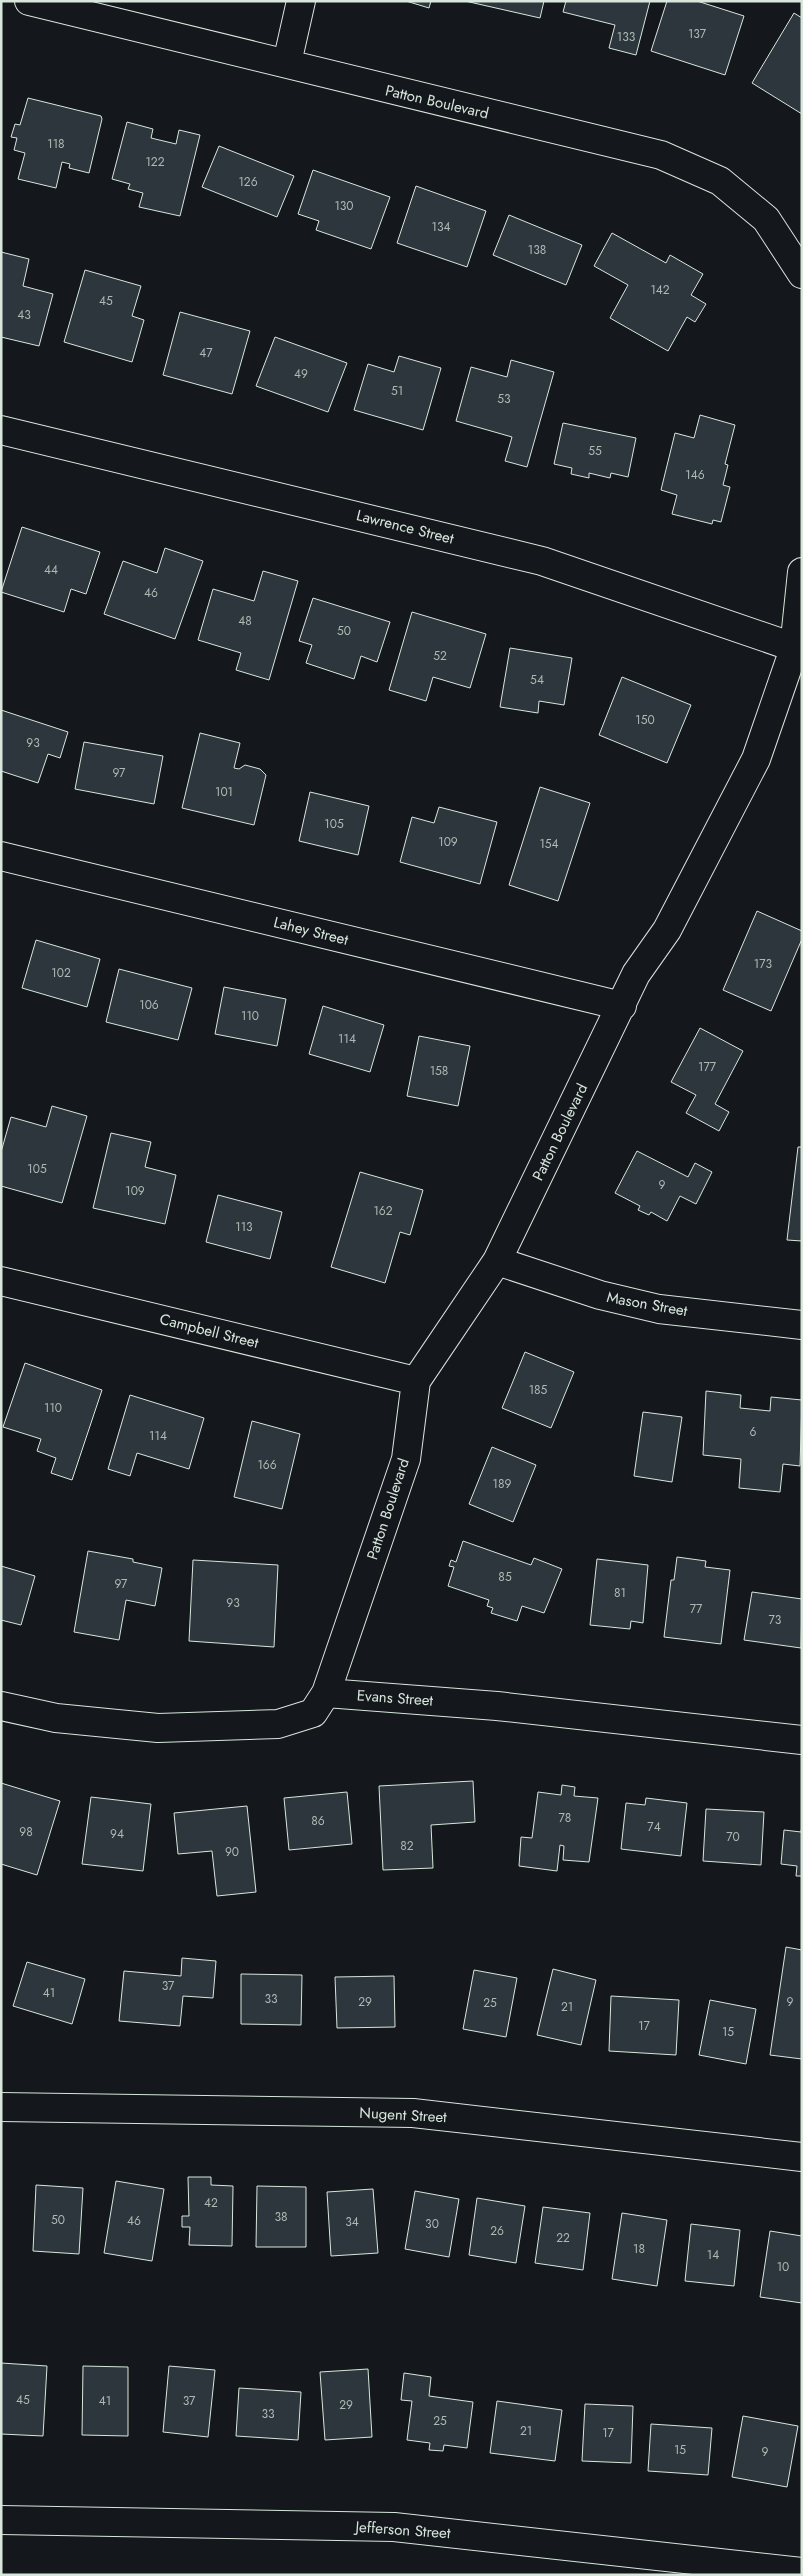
<svg xmlns="http://www.w3.org/2000/svg" width="803" height="2576" viewBox="0 0 803 2576" font-family="Jost,sans-serif">
  <style>
    .building { fill: #2c363c; stroke: #d8e6dc }
    .lines { fill: none; stroke-linecap: round; stroke-linejoin: round }
    .minor-casing { stroke: #d8e6dc; stroke-width: 30 }
    .minor { stroke: #14181c; stroke-width: 28 }
    .labels { text-anchor: middle; dominant-baseline: central; stroke-width: 4; stroke-linejoin: round; paint-order: stroke }
    .number-label { font-size: 12px; fill: #adbab4 }
    .street-label { font-size: 15px; fill: #d8e6dc; stroke: #14181c }
  </style>
  <rect width="100%" height="100%" fill="#14181c"/>
  <!-- building -->
  <path class="building" d="M406,1H431L429,8Z
    M465,1H544L540,18Z
    M566,1H650L636,55L609,48L615,25L563,12Z
    M667,1H697L744,16L725,75L651,51Z
    M794,13L802,18V114L752,83Z
    M28,98L101,116L102,119L89,173L69,168L70,164L62,162L56,188L18,179L25,153L14,150L17,138L11,137L15,124L20,125Z
    M127,122L153,129L151,138L176,144L179,130L200,135L180,216L139,207L143,193L128,189L130,184L112,179Z
    M219,146L294,176L277,217L202,187Z
    M313,170L390,197L371,249L316,230L319,221L298,214Z
    M416,186L486,211L467,267L397,243Z
    M509,215L582,245L566,285L493,255Z
    M612,233L666,263L670,255L703,274L691,295L706,304L695,322L687,317L668,351L610,318L628,285L594,266Z
    M1,252L29,259L23,286L53,294L39,346L1,337Z
    M85,270L141,286L132,316L144,320L132,362L64,342Z
    M180,312L250,331L232,394L163,375Z
    M275,337L347,363L328,412L256,386Z
    M399,356L441,368L423,430L354,410L368,364L394,372Z
    M511,360L554,372L527,467L505,461L512,437L456,421L471,367L507,377Z
    M700,415L735,425L725,464L728,465L723,485L730,487L721,522L713,520L712,524L672,514L677,495L661,490L675,433L694,438Z
    M563,423L636,438L628,477L611,473L610,478L589,473V478L571,474L572,468L554,464Z
    M22,527L100,552L86,594L71,589L64,612L1,592Z
    M165,548L203,561L175,639L104,614L123,561L157,573Z
    M263,571L298,581L269,680L236,670L241,653L198,640L213,589L254,601Z
    M313,598L390,622L377,662L361,656L354,679L306,663L312,645L299,641Z
    M412,612L486,634L470,688L433,677L426,701L389,690Z
    M510,648L572,658L564,705L539,701L538,713L500,707Z
    M622,677L691,705L667,763L599,735Z
    M1,710L68,732L60,758L48,754L38,783L1,771Z
    M200,733L240,743L234,768L239,769L245,765L260,769L266,775L254,825L182,808Z
    M84,742L163,756L154,804L75,789Z
    M540,787L590,803L558,901L509,885Z
    M310,792L369,806L358,855L299,841Z
    M439,807L497,822L480,884L400,862L412,817L434,823Z
    M757,911L802,931V939L771,1011L723,990Z
    M36,940L100,959L87,1007L22,988Z
    M119,969L192,988L178,1040L106,1022Z
    M224,987L286,999L277,1046L215,1034Z
    M323,1006L384,1025L370,1072L309,1054Z
    M700,1028L743,1051L715,1104L729,1112L719,1131L686,1113L696,1095L671,1082Z
    M419,1036L470,1046L458,1106L407,1096Z
    M52,1106L87,1116L62,1203L1,1186V1152L11,1117L46,1127Z
    M111,1133L151,1142L145,1167L176,1175L165,1224L93,1208Z
    M798,1147H802V1241L787,1240Z
    M637,1151L688,1177L695,1163L712,1172L696,1204L680,1196L667,1221L651,1212L649,1215L638,1210L640,1206L615,1193Z
    M360,1172L423,1190L410,1235L400,1232L385,1283L331,1267Z
    M218,1195L282,1212L270,1259L206,1242Z
    M525,1352L574,1372L551,1428L502,1408Z
    M25,1363L102,1390L72,1480L51,1473L56,1458L37,1451L41,1439L3,1427Z
    M706,1391L741,1395L740,1408L770,1411L771,1397L802,1400L800,1466L783,1464L780,1492L739,1488L741,1459L703,1455Z
    M130,1395L204,1418L189,1469L137,1453L130,1476L108,1469Z
    M643,1412L682,1417L672,1482L634,1476Z
    M252,1421L300,1434L282,1509L234,1497Z
    M492,1447L536,1465L513,1522L469,1504Z
    M463,1541L531,1565L534,1558L562,1569L544,1613L522,1606L517,1621L491,1613L493,1608L487,1606L489,1600L448,1586L454,1567L449,1566L451,1560L456,1562Z
    M88,1551L133,1559V1562L162,1568L155,1606L126,1600L119,1640L74,1632Z
    M677,1557L706,1561L705,1567L730,1570L721,1644L664,1637L671,1580H674Z
    M597,1559L648,1565L643,1623L631,1621L630,1629L590,1625Z
    M193,1560L278,1565L274,1647L189,1641Z
    M1,1566L35,1576L21,1625L1,1620Z
    M752,1592L802,1599L801,1648L744,1640Z
    M473,1781L475,1822L431,1825L433,1868L383,1870L379,1786Z
    M1,1783L60,1801L37,1875L1,1864Z
    M562,1785L575,1787L574,1796L598,1798L589,1862L563,1860L564,1846L560,1845L557,1871L519,1866L521,1837L532,1838L538,1792L561,1795Z
    M347,1792L352,1844L289,1850L284,1798Z
    M91,1797L151,1804L143,1871L82,1864Z
    M646,1798L687,1803L681,1856L621,1849L626,1803L645,1805Z
    M247,1806L256,1892L217,1896L212,1851L178,1854L174,1813Z
    M706,1809L764,1812L761,1865L703,1861Z
    M802,1825V1876H796L797,1866L781,1864L784,1830L801,1832Z
    M786,1947L802,1950V2059L770,2055Z
    M182,1958L216,1961L213,1998L183,1996L180,2026L119,2021L124,1971L181,1976Z
    M27,1962L85,1979L72,2024L13,2006Z
    M553,1969L596,1980L581,2045L537,2035Z
    M474,1970L517,1978L506,2037L463,2029Z
    M241,1974L302,1975L301,2025L241,2024Z
    M394,1976L395,2027L337,2028L335,1977Z
    M611,1996L679,2000L676,2055L609,2051Z
    M710,2000L756,2009L746,2064L699,2055Z
    M188,2177H211V2185L233,2186L232,2246L189,2245L190,2227H182V2216H189Z
    M116,2181L164,2189L152,2261L104,2253Z
    M36,2185L83,2188L79,2254L33,2251Z
    M257,2186L306,2187V2247H256Z
    M373,2189L378,2253L331,2256L327,2192Z
    M415,2191L459,2199L449,2257L405,2249Z
    M477,2198L525,2206L516,2263L469,2255Z
    M543,2207L590,2213L583,2270L535,2263Z
    M622,2213L667,2220L657,2286L612,2279Z
    M691,2224L740,2230L734,2286L685,2281Z
    M770,2231L802,2236V2303L760,2297Z
    M1,2363L47,2366L43,2436L1,2434Z
    M83,2366L128,2367V2436L82,2435Z
    M169,2366L215,2370L208,2437L163,2432Z
    M368,2369L372,2437L325,2440L320,2372Z
    M404,2373L431,2377L429,2396L473,2402L467,2448L444,2445L443,2451L429,2450L430,2443L407,2440L412,2401L401,2400Z
    M239,2388L301,2392L298,2440L236,2436Z
    M497,2401L562,2410L555,2461L490,2453Z
    M585,2404L633,2406L631,2463L582,2461Z
    M743,2416L798,2426L787,2487L732,2477Z
    M651,2424L712,2428L708,2475L648,2471Z"/>
  <g class="lines">
    <!-- minor casing -->
    <g class="minor-casing">
      <path id="minor" d="M29,1L661,155L720,181L766,219L802,274
        M287,63L301,1
        M1,430L542,561L802,650
        M1,856L622,1006
        M497,1261L600,1295L659,1309L802,1325
        M1,1281L416,1381
        M326,1693L497,1706L802,1740
        M1,1706L56,1718L158,1728L278,1724L313,1713L326,1693L406,1459L416,1381L497,1261L636,974L667,930L756,759L794,649L802,572
        M1,2107L413,2113L802,2157
        M1,2520L394,2527L802,2572"/>
    </g>
    <!-- minor -->
    <use href="#minor" class="minor"/>
  </g>
  <g class="labels">
    <!-- number labels -->
    <g class="number-label">
      <text x="697" y="34">137</text>
      <text x="626" y="37">133</text>
      <text x="56" y="144">118</text>
      <text x="155" y="162">122</text>
      <text x="248" y="182">126</text>
      <text x="344" y="206">130</text>
      <text x="441" y="227">134</text>
      <text x="537" y="250">138</text>
      <text x="660" y="290">142</text>
      <text x="106" y="301">45</text>
      <text x="24" y="315">43</text>
      <text x="206" y="353">47</text>
      <text x="301" y="374">49</text>
      <text x="397" y="391">51</text>
      <text x="504" y="399">53</text>
      <text x="595" y="451">55</text>
      <text x="695" y="475">146</text>
      <text x="51" y="570">44</text>
      <text x="151" y="593">46</text>
      <text x="245" y="621">48</text>
      <text x="344" y="631">50</text>
      <text x="440" y="656">52</text>
      <text x="537" y="680">54</text>
      <text x="645" y="720">150</text>
      <text x="33" y="743">93</text>
      <text x="119" y="773">97</text>
      <text x="224" y="792">101</text>
      <text x="334" y="824">105</text>
      <text x="448" y="842">109</text>
      <text x="549" y="844">154</text>
      <text x="763" y="964">173</text>
      <text x="61" y="973">102</text>
      <text x="149" y="1005">106</text>
      <text x="250" y="1016">110</text>
      <text x="347" y="1039">114</text>
      <text x="707" y="1067">177</text>
      <text x="439" y="1071">158</text>
      <text x="37" y="1169">105</text>
      <text x="662" y="1185">9</text>
      <text x="135" y="1191">109</text>
      <text x="383" y="1211">162</text>
      <text x="244" y="1227">113</text>
      <text x="538" y="1390">185</text>
      <text x="53" y="1408">110</text>
      <text x="753" y="1432">6</text>
      <text x="158" y="1436">114</text>
      <text x="267" y="1465">166</text>
      <text x="502" y="1484">189</text>
      <text x="505" y="1577">85</text>
      <text x="121" y="1584">97</text>
      <text x="620" y="1593">81</text>
      <text x="233" y="1603">93</text>
      <text x="696" y="1609">77</text>
      <text x="775" y="1620">73</text>
      <text x="565" y="1818">78</text>
      <text x="318" y="1821">86</text>
      <text x="654" y="1827">74</text>
      <text x="26" y="1832">98</text>
      <text x="117" y="1834">94</text>
      <text x="733" y="1837">70</text>
      <text x="407" y="1846">82</text>
      <text x="232" y="1852">90</text>
      <text x="168" y="1986">37</text>
      <text x="49" y="1993">41</text>
      <text x="271" y="1999">33</text>
      <text x="365" y="2002">29</text>
      <text x="790" y="2002">9</text>
      <text x="490" y="2003">25</text>
      <text x="567" y="2007">21</text>
      <text x="644" y="2026">17</text>
      <text x="728" y="2032">15</text>
      <text x="211" y="2203">42</text>
      <text x="281" y="2217">38</text>
      <text x="58" y="2220">50</text>
      <text x="134" y="2221">46</text>
      <text x="352" y="2222">34</text>
      <text x="432" y="2224">30</text>
      <text x="497" y="2231">26</text>
      <text x="563" y="2238">22</text>
      <text x="639" y="2249">18</text>
      <text x="713" y="2255">14</text>
      <text x="783" y="2267">10</text>
      <text x="23" y="2400">45</text>
      <text x="105" y="2401">41</text>
      <text x="189" y="2401">37</text>
      <text x="346" y="2405">29</text>
      <text x="268" y="2414">33</text>
      <text x="440" y="2421">25</text>
      <text x="526" y="2431">21</text>
      <text x="608" y="2433">17</text>
      <text x="680" y="2450">15</text>
      <text x="765" y="2452">9</text>
    </g>
    <!-- street labels -->
    <g class="street-label">
      <text transform="translate(437 102) rotate(13)">Patton Boulevard</text>
      <text transform="translate(405 527) rotate(14)">Lawrence Street</text>
      <text transform="translate(311 931) rotate(14)">Lahey Street</text>
      <text transform="translate(560 1132) rotate(-64)">Patton Boulevard</text>
      <text transform="translate(647 1304) rotate(10)">Mason Street</text>
      <text transform="translate(209 1331) rotate(14)">Campbell Street</text>
      <text transform="translate(388 1509) rotate(-72)">Patton Boulevard</text>
      <text transform="translate(395 1698) rotate(4)">Evans Street</text>
      <text transform="translate(403 2115) rotate(3)">Nugent Street</text>
      <text transform="translate(403 2530) rotate(4)">Jefferson Street</text>
    </g>
  </g>
  <!-- border -->
  <rect width="803" height="2576" fill="none" stroke="#d8e6dc" stroke-width="5"/>
</svg>
